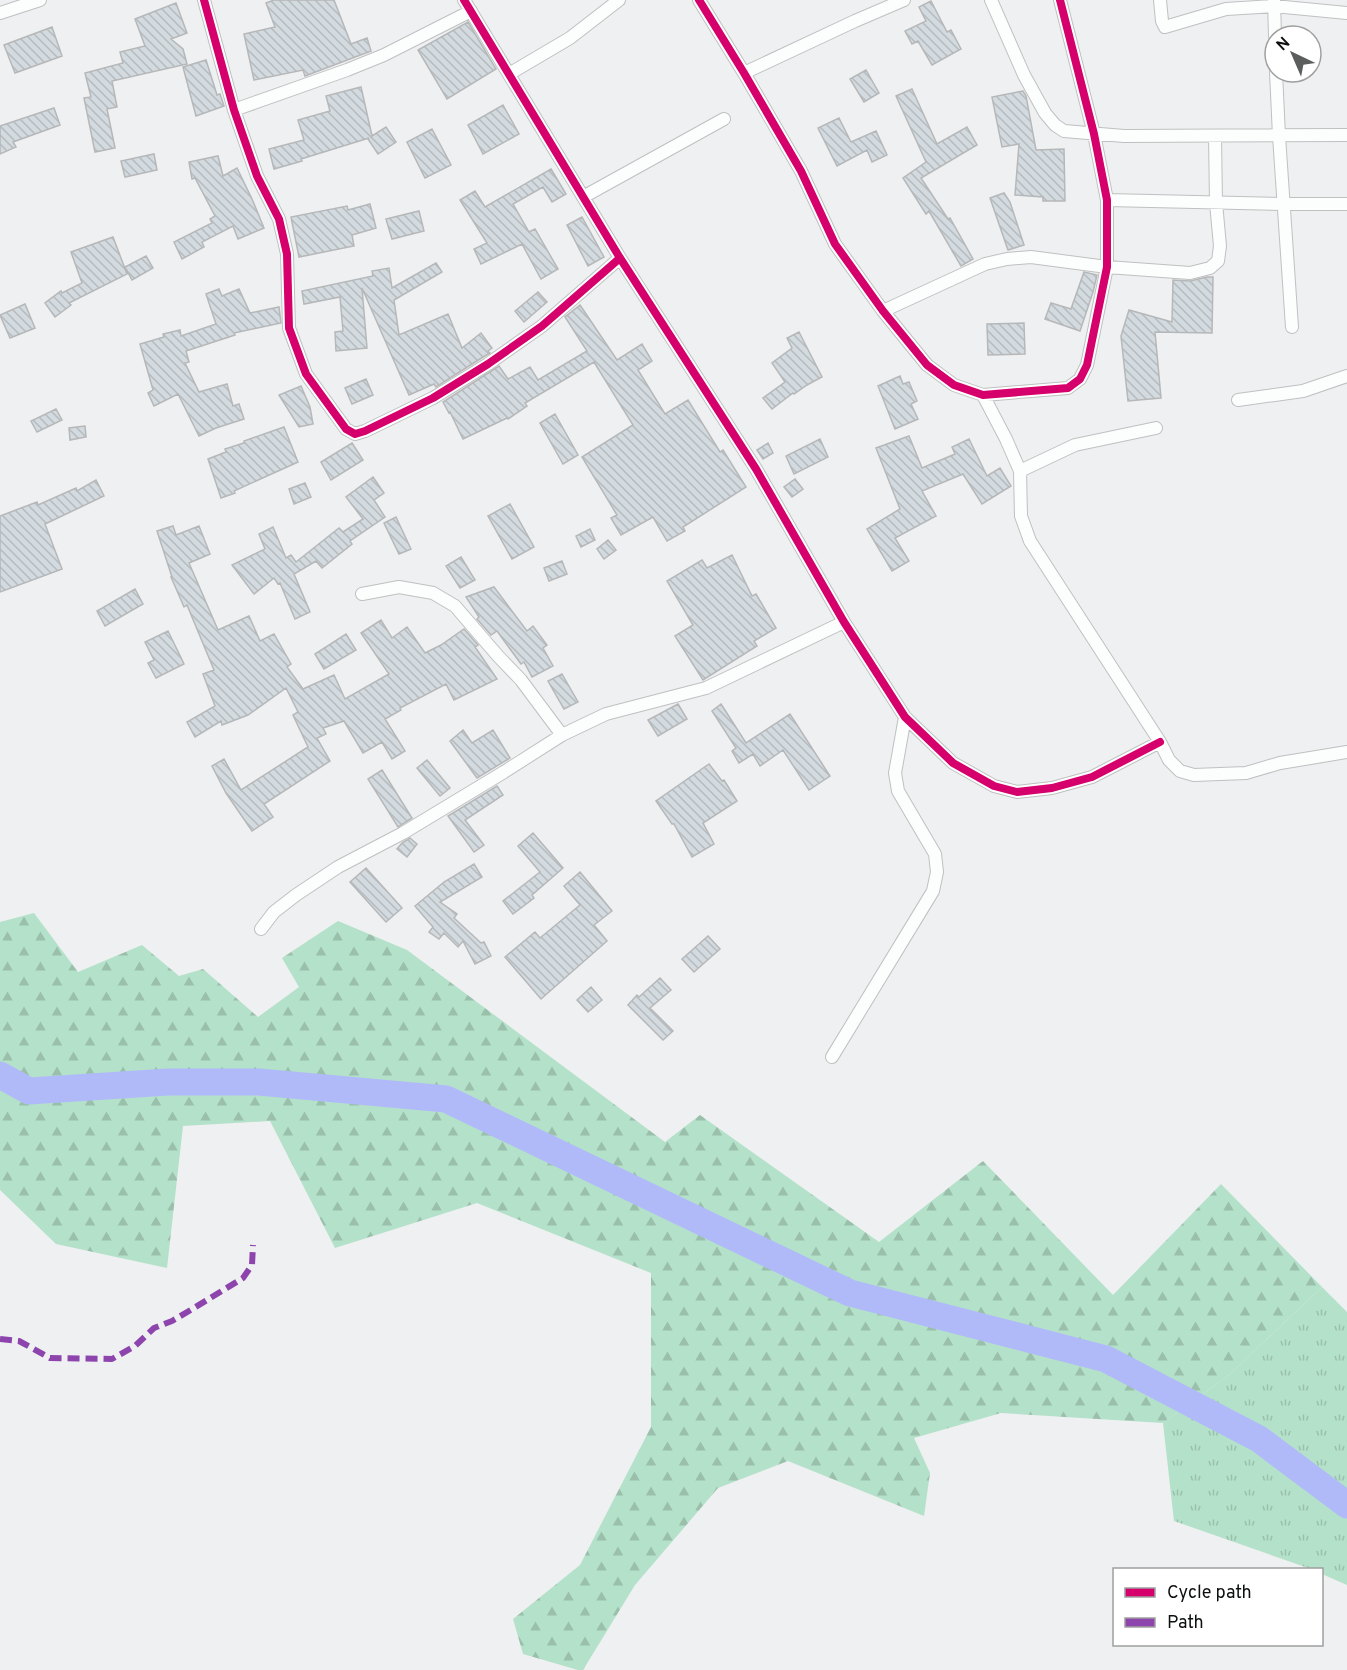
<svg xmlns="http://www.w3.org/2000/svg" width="1347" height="1670" viewBox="0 0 1347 1670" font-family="Overpass,sans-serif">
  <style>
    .grass { fill: url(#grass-tufts) }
    .forest { fill: url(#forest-firs) }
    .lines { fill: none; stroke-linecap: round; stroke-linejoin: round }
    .river { stroke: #b0baf9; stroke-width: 27 }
    .building { fill: url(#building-back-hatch); stroke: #b6b7b8; stroke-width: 1.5 }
    .minor-casing { stroke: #bfc0c1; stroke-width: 14 }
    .minor { stroke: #fcfdfd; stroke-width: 12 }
    .quiet { stroke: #8e44ad; stroke-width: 6; stroke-dasharray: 12 6; stroke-linecap: butt }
    .cycleway-casing { stroke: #fff; stroke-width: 11 }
    .cycleway { stroke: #d6006c; stroke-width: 8 }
  </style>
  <defs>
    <pattern id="grass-tufts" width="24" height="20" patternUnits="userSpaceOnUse" patternTransform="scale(1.5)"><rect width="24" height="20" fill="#b4e1ca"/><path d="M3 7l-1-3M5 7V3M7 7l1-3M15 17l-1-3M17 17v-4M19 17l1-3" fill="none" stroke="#9ac0ac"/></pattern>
    <pattern id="forest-firs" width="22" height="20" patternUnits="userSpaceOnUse" patternTransform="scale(1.5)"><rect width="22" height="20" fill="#b4e1ca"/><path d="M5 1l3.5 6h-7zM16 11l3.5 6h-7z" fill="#9ac0ac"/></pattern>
    <pattern id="building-back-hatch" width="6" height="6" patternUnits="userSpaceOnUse" patternTransform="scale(1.5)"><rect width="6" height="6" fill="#d4dbe0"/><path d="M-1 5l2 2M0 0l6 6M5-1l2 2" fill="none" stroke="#b5bbbf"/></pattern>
  </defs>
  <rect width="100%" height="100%" fill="#eef0f1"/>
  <!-- grass -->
  <path class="grass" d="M1322,1287L1347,1312V1585L1322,1574V1570L1311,1569L1174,1521L1163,1423L1229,1375Z"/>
  <!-- forest -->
  <path class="forest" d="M34,913L78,972L142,945L179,976L203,969L258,1017L299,987L282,958L338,921L407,950L665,1142L700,1115L879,1242L983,1161L1113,1295L1221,1184L1322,1287L1229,1375L1163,1423L1001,1413L914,1438L930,1473L924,1516L788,1461L718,1488L635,1585L583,1670H578L523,1654L513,1619L580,1565L651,1427V1273L477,1203L335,1248L270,1121L183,1126L167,1268L56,1244L0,1190V922Z"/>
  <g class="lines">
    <!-- river -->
    <path class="river" d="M0,1075L29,1091L168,1082H259L446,1099L850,1293L1106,1359L1259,1439L1347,1505"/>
  </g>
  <!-- building -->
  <path class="building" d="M274,0H334L351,44L367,38L371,51L305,76L303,70L254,80L244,34L275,27L266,3Z
    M931,1L947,32L951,30L961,49L932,65L918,41L912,44L905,31L926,21L919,7Z
    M176,3L187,33L171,39L183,49L187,64L112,81L117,107L107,109L115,148L95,152L84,98L91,97L85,73L123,63L120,52L145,46L135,19Z
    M468,22L496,69L447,99L418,50Z
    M52,27L62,56L15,73L4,45Z
    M206,60L217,95L220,94L224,106L196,116L183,67Z
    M866,70L879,93L864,102L850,79Z
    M361,87L372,136L386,127L396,142L378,154L368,139L369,138L301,159L302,161L274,169L269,149L304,140L298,120L330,111L326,96Z
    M912,89L937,144L967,127L977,145L921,178L948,219L950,218L973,259L961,266L929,211L926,214L903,178L926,162L896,96Z
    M1023,91L1026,96L1036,150L1064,149L1065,201H1043V197L1015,195L1019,144L1002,147L992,97Z
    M503,105L519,134L483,154L468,125Z
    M54,108L60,125L13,142L16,147L0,154V126Z
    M839,118L851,142L876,131L887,155L872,162L867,150L837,166L818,128Z
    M432,129L451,165L425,178L407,142Z
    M154,154L157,170L125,177L121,161Z
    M218,156L223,176L237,168L252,199L264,228L238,239L233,226L202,242L204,247L182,259L174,242L212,223L210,219L215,216L195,178L192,179L189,162Z
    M551,169L566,194L552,202L543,187L513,204L529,232L535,229L558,269L541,279L522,244L481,264L474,249L487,243L460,200L475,191L485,207Z
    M1004,193L1010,202L1024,245L1008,250L990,198Z
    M370,204L376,228L352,235L354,246L299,257L291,217L347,206L348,210Z
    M419,211L424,231L392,239L386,219Z
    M582,217L604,257L588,266L567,225Z
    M113,237L127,274L69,303L71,305L55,317L45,303L61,291L62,293L82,283L71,252Z
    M146,256L153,268L132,280L125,267Z
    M436,263L442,272L394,300L399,335L448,314L462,348L481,333L492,348L488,351L490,353L483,357L436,387L434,384L409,395L362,288L367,348L336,351L335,332L343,331L340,297L304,304L302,291L373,276L372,271L389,268L392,288Z
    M1084,272L1097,275L1093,292L1080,331L1045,319L1051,303L1071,309Z
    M1207,277H1213L1212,333L1155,332L1161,398L1128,401L1121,336L1129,310L1172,322L1173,280L1190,281Z
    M219,289L222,296L239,289L250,313L279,307L281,323L234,333L235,335L186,351L189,362L185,363L199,392L227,384L233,406L239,404L244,419L216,428L199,436L178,394L154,406L148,393L153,390L140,344L164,337L163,334L180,330L181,336L216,324L206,294Z
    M538,292L547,302L524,322L515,311Z
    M25,304L35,328L10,338L0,315Z
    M580,305L617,360L642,344L652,361L638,370L665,414L688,400L720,452L723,450L746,487L683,527L685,531L667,541L653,517L621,535L611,518L617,515L582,457L633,425L594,362L525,403L527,406L508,419L507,418L463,439L450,412L449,413L443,402L499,366L508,379L530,367L538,380L587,351L565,317Z
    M1024,323L1025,354L988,355L987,324Z
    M799,332L822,377L807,385L794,394L793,393L772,409L763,398L785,382L772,363L792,348L787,338Z
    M900,376L903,384L909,382L917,401L911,404L918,419L895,429L878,386Z
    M366,379L373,395L352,404L345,388Z
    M301,386L310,407L313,424L299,427L279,395Z
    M56,409L62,420L37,432L31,421Z
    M555,414L578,455L563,464L540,423Z
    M85,426L86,437L70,440L69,428Z
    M284,427L298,462L234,491L235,493L221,498L208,459L226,452L225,449L244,443V441Z
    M909,436L922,468L955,454L952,447L969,439L987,476L1000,468L1011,486L982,504L963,474L922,491L936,516L895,538L909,561L892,571L867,529L900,509L876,448Z
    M820,439L828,457L794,474L786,456Z
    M352,443L363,460L331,480L321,462Z
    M768,443L773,453L763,459L757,450Z
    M373,477L384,493L374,500L385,517L350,541L352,544L322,568L316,561L294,574L310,612L295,619L280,583L278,584L274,578L254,594L232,565L265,549L259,534L273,527L286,558L291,555L296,562L339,528L343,532L363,519L346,497Z
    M795,479L803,489L792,497L784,487Z
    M96,480L104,496L45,524L62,569L0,592V516L37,502L38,505L76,488L77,491Z
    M305,483L311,497L294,504L289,489Z
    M510,504L534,547L512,559L488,516Z
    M396,517L411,549L399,554L384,523Z
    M173,526L176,535L199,526L210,554L189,563L218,630L249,616L260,641L274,634L291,664L287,667L303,689L334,675L345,699L389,674L361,633L381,620L392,638L407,627L425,653L441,645L464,629L478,645L475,647L497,679L454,700L446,684L400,708L401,710L385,719L405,751L392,759L382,742L363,753L344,721L323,728L326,734L317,738L330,761L264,804L273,817L252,831L226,793L212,766L224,759L241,790L308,747L293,715L298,712L286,688L248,715L222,725L221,721L195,737L187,722L215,706L203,674L214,670L187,605L184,607L171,577H172L157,531Z
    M590,529L595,540L581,547L576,536Z
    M608,540L616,550L604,559L597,549Z
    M732,555L752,596L756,594L776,628L754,641L757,646L703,680L675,636L693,625L667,581L702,560L707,568Z
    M461,557L475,580L460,588L446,566Z
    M562,561L567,574L549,581L544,568Z
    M494,587L527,631L533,626L547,645L543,648L553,666L532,677L524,662L521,664L497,631L491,635L477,619L479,617L466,597Z
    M135,589L143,604L105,626L97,611Z
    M168,631L184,664L156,678L148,663L154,660L145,642Z
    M346,634L356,650L324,669L315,654Z
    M562,674L578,702L564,709L548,681Z
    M678,704L687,719L658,736L648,720Z
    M721,704L746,743L790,714L830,776L809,790L783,750L760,766L753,754L739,763L732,751L736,748L712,711Z
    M463,730L472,743L493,730L510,758L477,778L450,741Z
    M427,760L450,788L440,796L417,768Z
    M709,764L722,781L724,780L737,801L703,823L714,844L692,857L674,824H672L656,801Z
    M382,770L412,818L398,827L368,779Z
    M497,786L503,795L465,820L484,845L474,852L448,816Z
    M533,833L563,868L532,895L534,898L513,914L503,901L540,872L518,846Z
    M410,838L417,844L407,857L397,849L402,843Z
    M474,864L482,877L440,902L457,914L454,918L481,943L484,942L491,956L475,964L463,941L458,947L444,933L439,939L429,932L433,927L415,906L444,882Z
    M366,868L402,908L386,922L350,882Z
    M580,872L612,911L594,925L607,941L541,999L505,957L535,932L540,938L580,905L564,886Z
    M708,936L720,949L694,972L682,959Z
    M660,978L671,990L650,1008L673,1031L663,1040L628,1005L637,995L639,997Z
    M591,987L602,1000L588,1012L577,1000Z"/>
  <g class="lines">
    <!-- minor casing -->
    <g class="minor-casing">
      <path id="minor" d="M204,0L234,110L257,176L279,219L287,254L289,328L306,374L346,429L355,434L365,431L433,398L488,364L542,326L620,258
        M464,0L620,258L756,469L844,622L905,717L953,763L994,786L1017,792L1052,788L1092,777L1160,742
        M699,0L744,73L801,171L835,244L883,311L927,365L954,385L983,395L1068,388L1080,379L1087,365L1107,267V200L1094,134L1060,0
        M991,0L1024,75L1045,113L1055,125L1064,131L1124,136L1347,135
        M1160,0L1162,21L1165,27L1226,9L1274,6L1347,13
        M1274,0L1275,36
        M0,13L40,0
        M1276,72L1279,136L1292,327
        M744,73L855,21L904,0
        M509,74L570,38L619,0
        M234,110L347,70L384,55L471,11
        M583,197L724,119
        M1107,200L1283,204H1347
        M883,311L985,264L1007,259L1031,257L1107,267L1190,273L1210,268L1218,261L1220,246L1216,203L1215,136
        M983,395L1006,439L1020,471L1021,516L1030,541L1160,742L1169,760L1180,771L1194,775L1246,773L1280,763L1347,752
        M1238,400L1303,391L1347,376
        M1020,471L1075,445L1156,428
        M362,594L399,587L433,593L455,606L498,656L521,680L562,735
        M261,929L274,912L296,895L338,867L403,833L504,772L562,735L606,714L706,688L844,622
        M832,1057L933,891L937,872L935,854L898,791L895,773L905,717"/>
    </g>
    <!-- minor -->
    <use href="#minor" class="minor"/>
    <!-- quiet -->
    <path class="quiet" d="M0,1339L19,1341L50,1358L112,1359L135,1346L154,1328L172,1321L194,1308L243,1278L252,1265L253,1245"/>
    <!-- cycleway casing -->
    <g class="cycleway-casing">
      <path id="cycleway" d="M204,0L234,110L257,176L279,219L287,254L289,328L306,374L346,429L355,434L365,431L433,398L488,364L542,326L620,258
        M464,0L620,258L756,469L844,622L905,717L953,763L994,786L1017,792L1052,788L1092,777L1160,742
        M699,0L744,73L801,171L835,244L883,311L927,365L954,385L983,395L1068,388L1080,379L1087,365L1107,267V200L1094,134L1060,0"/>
    </g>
    <!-- cycleway -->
    <use href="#cycleway" class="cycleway"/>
  </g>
  <!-- legend -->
  <rect x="1113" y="1568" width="210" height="78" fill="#ffffff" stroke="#9f9f9f" stroke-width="1.5"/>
  <rect x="1125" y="1588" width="30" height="9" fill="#d6006c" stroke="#9f9f9f" stroke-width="1.5"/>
  <text x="1167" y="1598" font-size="18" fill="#0e0f0f">Cycle path</text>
  <rect x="1125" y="1618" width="30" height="9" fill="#8e44ad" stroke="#9f9f9f" stroke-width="1.5"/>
  <text x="1167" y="1628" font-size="18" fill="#0e0f0f">Path</text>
  <!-- north arrow -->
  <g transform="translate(1293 54) rotate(316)"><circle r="28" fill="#ffffff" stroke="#9f9f9f" stroke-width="1.5"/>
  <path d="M0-4.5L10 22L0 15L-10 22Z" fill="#5c5e5e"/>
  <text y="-9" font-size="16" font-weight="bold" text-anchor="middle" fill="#0e0f0f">N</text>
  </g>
</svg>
